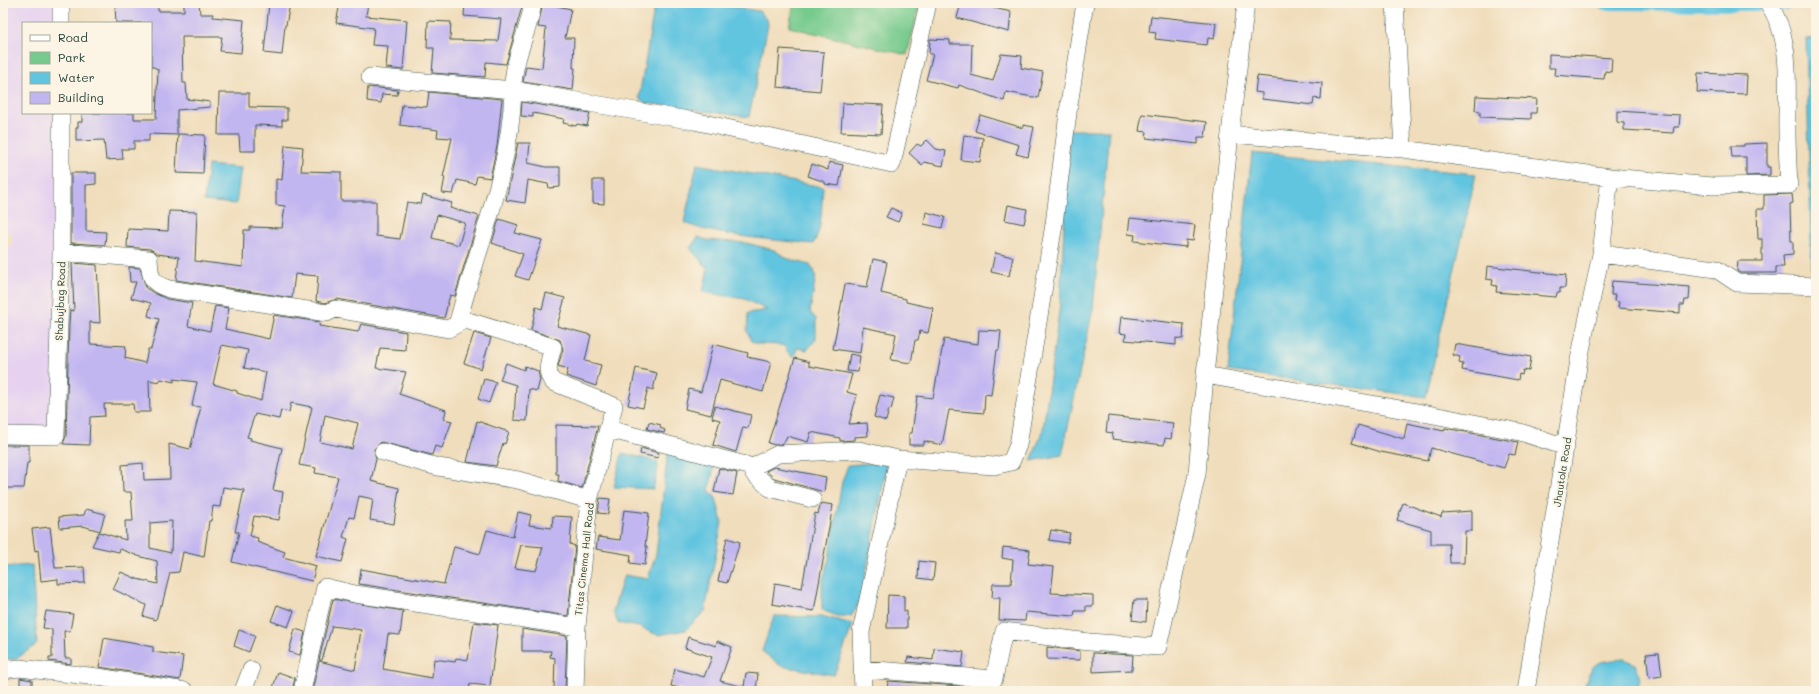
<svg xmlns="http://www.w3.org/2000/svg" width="1819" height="694" viewBox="0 0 1819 694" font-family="Mali,sans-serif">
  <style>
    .built { fill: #e6d2f0 }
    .green { fill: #76ca8d; stroke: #4a8460 }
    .water { fill: #62c5e0; stroke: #40818a }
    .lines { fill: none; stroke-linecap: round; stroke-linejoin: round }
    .canal { stroke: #62c5e0; stroke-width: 14 }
    .building { fill: #c2b6f1; fill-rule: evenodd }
    .minor-casing { stroke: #3e5548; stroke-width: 18 }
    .minor { stroke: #fff; stroke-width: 17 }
    .labels { text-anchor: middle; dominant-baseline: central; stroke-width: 4; stroke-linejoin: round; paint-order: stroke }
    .street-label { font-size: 10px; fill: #1f3d34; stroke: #fcf5e5 }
  </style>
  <rect width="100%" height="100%" fill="#fcf5e5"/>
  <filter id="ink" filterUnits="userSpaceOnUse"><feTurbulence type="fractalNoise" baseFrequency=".025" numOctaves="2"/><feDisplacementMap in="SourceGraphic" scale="8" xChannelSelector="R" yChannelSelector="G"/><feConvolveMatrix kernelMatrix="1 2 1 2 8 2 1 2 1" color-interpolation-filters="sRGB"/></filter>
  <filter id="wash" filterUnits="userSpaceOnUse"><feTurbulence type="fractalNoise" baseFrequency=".012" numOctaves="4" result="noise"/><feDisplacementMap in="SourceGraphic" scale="16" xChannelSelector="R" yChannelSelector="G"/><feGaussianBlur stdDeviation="0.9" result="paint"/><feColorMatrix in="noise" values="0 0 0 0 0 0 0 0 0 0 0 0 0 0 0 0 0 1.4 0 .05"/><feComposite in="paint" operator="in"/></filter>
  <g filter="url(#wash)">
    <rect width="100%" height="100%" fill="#f0ddbb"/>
    <!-- built -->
    <path class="built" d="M3,3H65L64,23H23V113H62L56,436L3,435V246H12V232L3,231Z"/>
    <!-- green -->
    <path class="green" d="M794,3H920L907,55L789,27Z"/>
    <!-- water -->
    <path class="water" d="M655,3H708L759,11L767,19L768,25L749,117L645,103L639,98Z
      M1816,38V273H1812L1806,39Z
      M1069,130H1109L1093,309L1062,455L1031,461L1043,430L1060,304Z
      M1252,153L1476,174L1426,397L1228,371Z
      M697,164L823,187C821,206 823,229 813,244C781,240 709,236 684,222Z
      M208,165L241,168L236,204L204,201Z
      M698,237L707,240L746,243L774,250L788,259L810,265L816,275L810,312L816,319V339L807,350L797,348L794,357L791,356L783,345L758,344L751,341L747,331L748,313L767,310L745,299L703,292L708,269L690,248Z
      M668,452L715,462L709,490L716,498L722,522L705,611L686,630L658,635L639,627L618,623L613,611L624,575L648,579L656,554Z
      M622,453L657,461L658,469L653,489L614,487Z
      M873,463L887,464L864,583L857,607L851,616H837L822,610V583L829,558L842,482L848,465Z
      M32,565L37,644L16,659H3V567Z
      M774,616L825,617L853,624L834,675L781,666L762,651Z
      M1624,659L1635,664L1640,679L1637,691H1583C1593,661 1592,662 1624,659Z"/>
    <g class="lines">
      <!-- canal -->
      <path class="canal" d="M1605,3L1752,4L1787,3"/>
    </g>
    <g id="blocks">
      <!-- building -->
      <path class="building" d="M158,3V11H184V3H199L200,14H213V17L244,20L241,53L220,51L222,37H182L183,83H186L187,99L210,102V107L177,110V135L149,134V141H134V149H122L123,159L106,160L104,140L76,141V128L78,127V122H82V113H134V119H156L158,69L151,66V23H116L115,7Z
        M269,3L290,4L286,25H285L282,55L264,53Z
        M340,3H368L366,16L407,20L403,70L386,68L388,46L372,45L374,28L336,23Z
        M465,3H523L506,64L486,62L485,77L432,73L434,48H427L428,21L451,22L450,40L498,41L501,19L464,16Z
        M543,3L571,9L565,38H574L573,68H575L573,90L523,82L526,66L542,68L546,28L538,27Z
        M961,3H972L1011,12L1009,32L957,18Z
        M1151,16L1216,23L1214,39L1208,38L1207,45L1155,39L1156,33L1149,32Z
        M930,39L950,40V44H972L971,75L993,81L1001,54L1022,56L1021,68L1043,72L1038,98L1006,92L1004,101L959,85L958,88L926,80L933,54H929Z
        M780,49L824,52L820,91L777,87Z
        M1549,54L1612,58L1611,72L1605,71L1604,79L1554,75L1555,68H1549Z
        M1698,73L1747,75L1746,94L1697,92Z
        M1257,76L1322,83L1321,99L1314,98L1313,105L1262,99V93L1255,92Z
        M368,87L398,90L397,95L382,94L381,103L367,101Z
        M429,92L502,99L497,146L490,178L477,176L475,184L457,180L453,194L442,193L445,177H443L452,138L437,137L438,130L400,125L402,105L427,107Z
        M219,93H249V107L287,108V120H282V126L255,125V151H240L239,135H218Z
        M1476,96L1537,99L1536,113H1531V119L1480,117V111L1475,110Z
        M522,102L590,113L587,126L577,124L576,126L563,123L564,119L533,113V117L521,116Z
        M843,103L883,105L881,134L841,132Z
        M1617,111L1680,115L1679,127H1674L1673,133L1624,130V123L1617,122Z
        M1142,114L1207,122L1205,137H1198V144L1146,138L1147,132L1139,131Z
        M980,115L1023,128V125L1034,127L1028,157L1016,154L1019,145L975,131Z
        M178,134L205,135L203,174L176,173Z
        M964,135L983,138L980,162L961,160Z
        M927,140L936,149L946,151L943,166L924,162L922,165L909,153L917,144L921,146Z
        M518,143H530L528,163L546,167H560V187L549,188L548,184L528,180L525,203L506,200Z
        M1767,143V167H1770V175L1746,176V157H1732L1731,146H1744V144Z
        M285,145L303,147L301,171L341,172V201H376V236L400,239L407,202L421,204L423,195L452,203L450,208L479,216L455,296L450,295L444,318L337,299L325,303L316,301L318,276L295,274L292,298L176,280L179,257L158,254L150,249L127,247L128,229L168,231L169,211L197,212L195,261L243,267L244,230H250V227L282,228L285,206L276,205V179L282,180ZM437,215L465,223L459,245L432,238Z
        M829,162L843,165L839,186L825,184V182L808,176L812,164L828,170Z
        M71,173H96V184L86,185V231L106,232L105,245L71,243Z
        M593,180H604V204L593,203Z
        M1792,194L1793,203L1790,204L1791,241H1793V254L1783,255L1784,267H1776V273H1740L1737,271L1738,261H1762V239H1758L1757,209H1764V195Z
        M1008,205L1027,209L1024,224L1005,220Z
        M891,208L902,213L898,222L886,217Z
        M926,212L945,217L942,228L924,224Z
        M1130,218L1195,225L1193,241L1186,240V247L1134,241L1135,235L1128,234Z
        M499,219L518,225L515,233L542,240L528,280L515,276L523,254L492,243Z
        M995,253L1013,257L1009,276L991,272Z
        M873,259L887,262L881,293L906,299V302L933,308L928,333L920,331L918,340H915L911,363L891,360L896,334L863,327L860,353L833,349L845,284L867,287Z
        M72,263L97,265L100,323L90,322V344L126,346L125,358L145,363L148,349H151L159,319L148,316L151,303L131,298L136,282H130L129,267L140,268L146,288L154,293L167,299L192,303L188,326L210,331L215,306L229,308L225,329L269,339L274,315L320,322L319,326L358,332L361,324L406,332L405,350L380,348L376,368L406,372L399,394L446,410L444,419L452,421L442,448L435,446L432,455L381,442L374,449L376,459L371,481L399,488L394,524L370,520L373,499L359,496L354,518L349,517L343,537L348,539L342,562L316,556L338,477L315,473L316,468L299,465L312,407L291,403L289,412L281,410L279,419L255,414L247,437L251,438L250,440L282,448L273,490L283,492L279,520L254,516L250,536L258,538L257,542L285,552L283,557L316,566L312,581L232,562L239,532H235L244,490L223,487L220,507L213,506L211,521H209L204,557L183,552L179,572L170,573L162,605H160L156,620L143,616L146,605L113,589L121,572L137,579L158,584L157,561L138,556L120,549L119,552L92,546L99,532L126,540L125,521H133L131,492H123L122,465L143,463L144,480L170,479L169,444L190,449L201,407L192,406L197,382L174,379V382L160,379L159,382L149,380L150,412H134L133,404H104L105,416L90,417L89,445L63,444L66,436L69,324L70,310L74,311ZM222,345L248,350L244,368L266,372L261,401L237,393V391L213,384ZM325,415L358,423L352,449L320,442ZM172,521L171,553L150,548V523Z
        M1487,266L1566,275L1565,288H1560V293H1557L1556,297L1496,292L1497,286L1492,285L1493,280L1486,279Z
        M1612,281L1690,287L1689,300H1685L1684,305H1680V313L1618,308L1619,302L1614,301L1615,295H1611Z
        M546,293L565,298L557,326L591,335L585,361L601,365L596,386L566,376L568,369L558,366L563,349L560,340L531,330L536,307L542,309Z
        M1121,317L1184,324L1183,339L1176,338V345L1125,340L1126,334L1119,333Z
        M979,330L1001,331L999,350H997L991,395L985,394L984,413L949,410L942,445L924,441V445H909V433H912L917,396L933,398L944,339L978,344Z
        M474,333L491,338L481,369L464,363Z
        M713,344L748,353L747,357L771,362L763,392L720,380L711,415L685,409L689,389L701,392Z
        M1455,344L1531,357L1529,371L1523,370L1522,375L1519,374L1518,380L1462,370L1463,364L1459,363L1460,357L1453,355Z
        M850,354L860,356L858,372L847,371Z
        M795,358L809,362V366L852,374L847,392L857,395L849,424L867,423L868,436L854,437V440L840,441V438L811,432L808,442L787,436L783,444L775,445L768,443Z
        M506,363L524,370L525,366L538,371L540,380L537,391L529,389L527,421L514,420L516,385L500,380Z
        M636,368L657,373L653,390L648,388L643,408L628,405Z
        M484,379L496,382L489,403L478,399Z
        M880,395L894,398L891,410L889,409L886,421L874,417Z
        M715,406L751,415L748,428L743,427L736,452L713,445L720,420L712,418Z
        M1108,416L1173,423L1171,439L1165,438L1164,445L1112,439L1113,433L1106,432Z
        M477,421L509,432L505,444L503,443L496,466L467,462Z
        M649,422L661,425L660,428L665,430L664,433L647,429Z
        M1407,423L1444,431L1445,428L1518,442L1515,455L1509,454L1504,468L1431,448L1428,461L1381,452L1352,443L1358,425L1404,439Z
        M556,425L598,426L582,488L558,481L559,474H556Z
        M3,445H29V463H27L24,488H3Z
        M641,448L659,453L658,458L640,454Z
        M774,467L826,477L824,492L774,478L766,471Z
        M719,468L737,473L733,495L714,492Z
        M600,498L610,499L608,514L598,513Z
        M821,503L833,505L814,611L772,604L775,583L802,588L815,513L818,514Z
        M1403,503L1441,517L1442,513L1472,511V531H1465L1464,563H1450L1449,544H1431V530L1397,520Z
        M86,509L105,514L100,531L83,526L60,528L59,517L84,515Z
        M624,510L649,513L645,546H647L645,565L630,563L631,555L596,549L598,537L620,540Z
        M518,512L531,515L529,525L552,528L553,516L572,517L570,544L575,546L568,616L359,584L361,569L444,584L454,547L480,554L487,530L513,537ZM521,545L543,547L536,571L515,568Z
        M50,527L55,568L84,567L85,583L58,584V579L41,581L38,550L35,551L32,529Z
        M1051,530L1070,533L1068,543L1049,540Z
        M727,538L740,542L727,583L718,581Z
        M1003,547L1030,550L1028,564L1054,567L1051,593L1093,595V606H1086V611H1075L1074,616L1026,612L1025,621L999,620L1000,598H992L993,584H1011L1013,560L1002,558Z
        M919,561L935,563L933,580L918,578Z
        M888,595L904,596V611H907V628H887Z
        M333,599L403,611L400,635L388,634L383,669L432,678L434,659L455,662L456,658L468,660L474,622L498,625L490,686L470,684L469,691H312L319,661L355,670L361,630L355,629L332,626L322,660H319Z
        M1134,600H1147L1146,622L1132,620Z
        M277,605L294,611L288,627L271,621Z
        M46,611L73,614L70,631H64L65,658H71V664L49,661V658H52V629L43,628Z
        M295,629L305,632L300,655L289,652Z
        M522,629L567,636L565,691H554L555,658L550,657L551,651H522Z
        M239,630L255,636L249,652L234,646Z
        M688,637L716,646L717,641L732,647L720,681L744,687L746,673L758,674L756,691H691L671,686L675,669L704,677L712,657L685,648Z
        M104,638L153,647V652L183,656L180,680L99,667Z
        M1047,647L1080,651V660L1047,659Z
        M934,648L964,652L962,667L907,662L908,657L933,660Z
        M1093,653L1133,655L1132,670L1093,672Z
        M1659,653L1662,676L1649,678L1646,654Z
        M278,672L295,678L292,691H272Z
        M20,678L32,680V691H20Z
        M888,681L960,686L959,691H887Z"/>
    </g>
  </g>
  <g filter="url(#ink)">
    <use href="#blocks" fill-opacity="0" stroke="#3e5548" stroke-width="1"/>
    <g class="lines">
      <!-- minor casing -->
      <g class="minor-casing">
        <path id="minor" d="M533,3C529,32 512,60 513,90L694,121L892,164L928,3
          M1246,3L1230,134L1403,149L1610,177L1712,186L1789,185C1788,167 1787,149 1787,130C1786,88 1794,40 1768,3
          M1395,3L1403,149
          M61,23V3
          M370,77L513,90C511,169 479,242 459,318
          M1230,134L1205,375L1423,413L1520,432L1566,447
          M1610,177L1601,254L1716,269L1737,283L1816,286
          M61,252L149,259C150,278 151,283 169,289L327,313L335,309L448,329L457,324L459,318L553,347C550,359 544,372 553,382L614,406L589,500L577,627L575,691
          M608,429L753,467L778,454L859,450L898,459L994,466L1011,462L1018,445L1054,224L1069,105L1085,3
          M3,435L56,436L61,252V113
          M383,452L438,467L518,480L589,500
          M753,467L754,474L770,488L812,499
          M863,669L994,679L1004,631L1089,642L1158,647L1197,474L1205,375
          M3,670L19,668L98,677L185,691
          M243,691L251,670
          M302,691L325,587L355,594L577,627
          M863,691L861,632L898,459
          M1526,691L1579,360L1601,254"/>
      </g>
      <!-- minor -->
      <use href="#minor" class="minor"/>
    </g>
  </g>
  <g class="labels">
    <!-- street labels -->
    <g class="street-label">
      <text transform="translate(60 301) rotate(-88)">Shabujbag Road</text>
      <text transform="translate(1562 472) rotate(-81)">Jhautola Road</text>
      <text transform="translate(584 559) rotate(-84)">Titas Cinema Hall Road</text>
    </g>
  </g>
  <!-- margin -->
  <rect width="1819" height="694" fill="none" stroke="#fcf5e5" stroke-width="16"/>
  <!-- legend -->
  <rect x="22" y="22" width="130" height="92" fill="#fcf5e5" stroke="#a4ab9e"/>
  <rect x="30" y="35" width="20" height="6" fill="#ffffff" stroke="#a4ab9e"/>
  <text x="58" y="42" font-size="12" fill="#1f3d34">Road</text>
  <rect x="30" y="52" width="20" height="12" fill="#76ca8d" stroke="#a4ab9e"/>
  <text x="58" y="62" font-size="12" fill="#1f3d34">Park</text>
  <rect x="30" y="72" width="20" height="12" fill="#62c5e0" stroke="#a4ab9e"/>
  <text x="58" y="82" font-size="12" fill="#1f3d34">Water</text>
  <rect x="30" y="92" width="20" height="12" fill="#c2b6f1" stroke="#a4ab9e"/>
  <text x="58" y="102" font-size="12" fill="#1f3d34">Building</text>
</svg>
